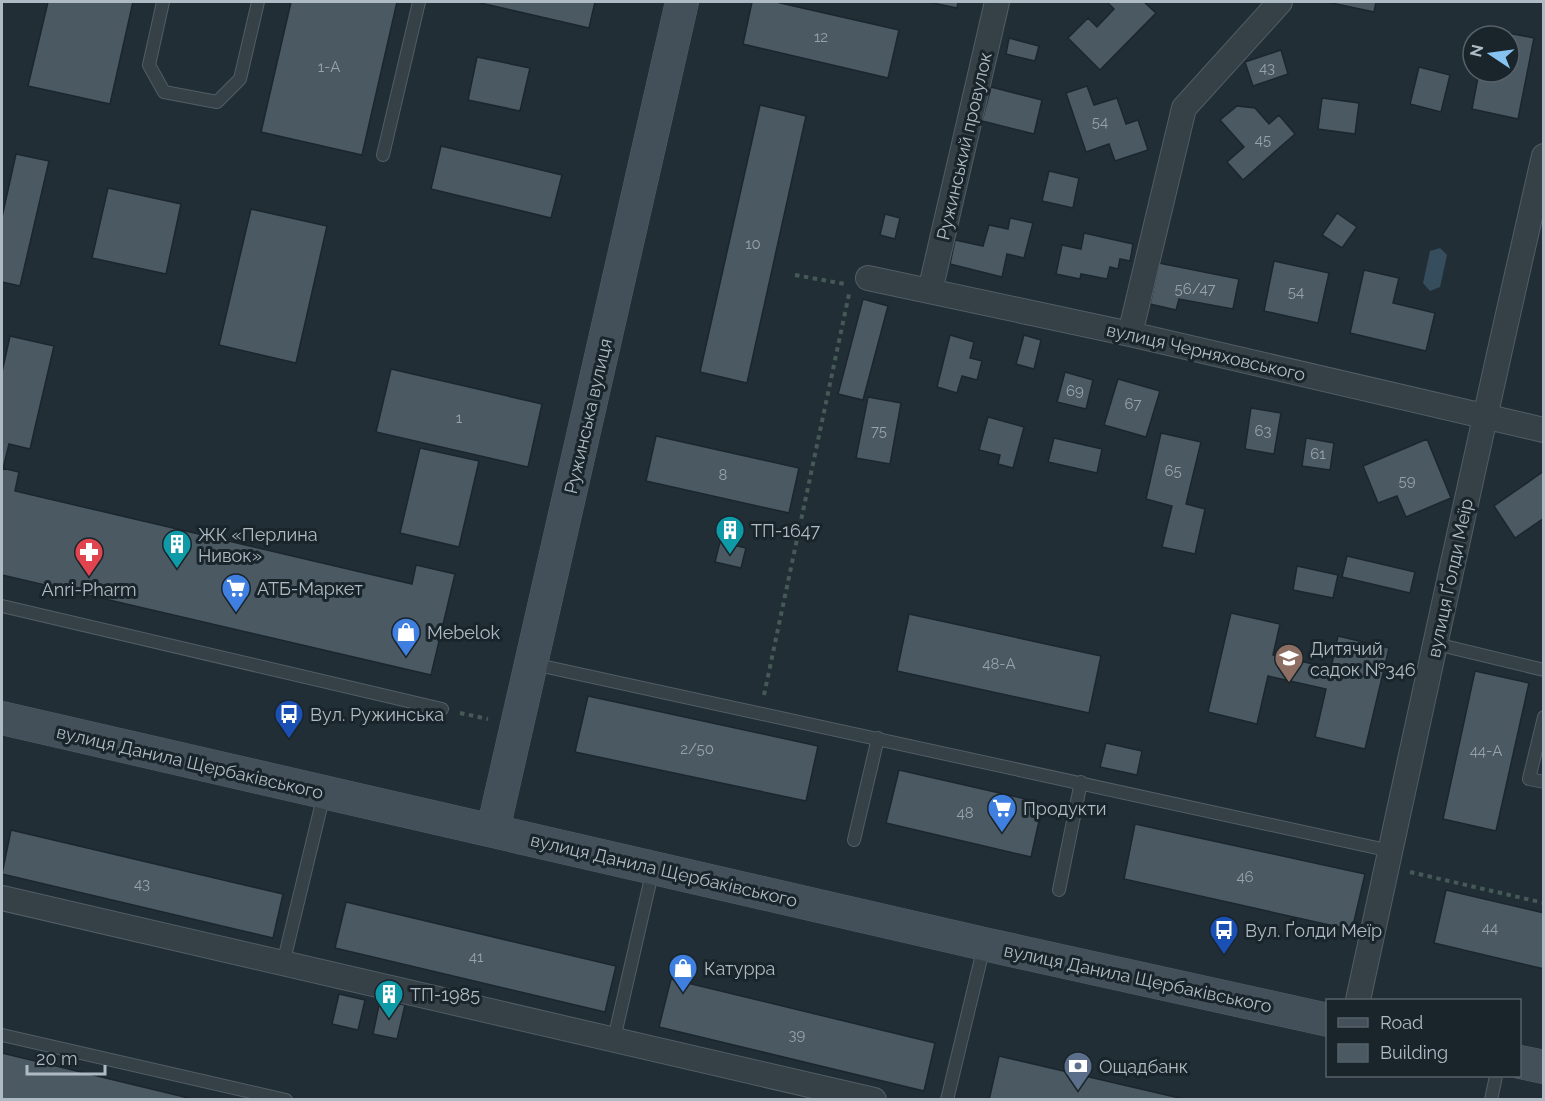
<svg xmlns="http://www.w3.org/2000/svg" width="1545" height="1101" viewBox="0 0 1545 1101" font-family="Raleway,sans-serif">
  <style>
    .water { fill: #364d5d }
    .building { fill: #4a5962; stroke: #1c262e; stroke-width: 1.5 }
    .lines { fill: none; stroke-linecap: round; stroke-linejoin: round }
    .lane-casing { stroke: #525d65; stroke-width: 14 }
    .street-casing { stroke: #525d65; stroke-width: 26 }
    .secondary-casing { stroke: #525d65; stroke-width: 34 }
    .path { stroke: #455957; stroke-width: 4; stroke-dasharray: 4.5 4.5; stroke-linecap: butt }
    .lane { stroke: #354047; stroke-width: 12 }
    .street { stroke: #354047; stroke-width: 24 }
    .secondary { stroke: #43505a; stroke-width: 33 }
    .labels { text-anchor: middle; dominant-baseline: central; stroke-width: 6; stroke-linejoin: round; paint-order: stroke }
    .number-label { font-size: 15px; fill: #96a2ac }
    .street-label { font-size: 18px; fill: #afbbc4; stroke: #1a242b }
    .poi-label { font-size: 18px; fill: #afbbc4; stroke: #1a242b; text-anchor: start }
  </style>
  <rect width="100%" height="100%" fill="#212e36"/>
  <!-- water -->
  <path class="water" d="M1440,248L1447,255L1440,287L1430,291L1423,283L1430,251Z"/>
  <!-- building -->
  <path class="building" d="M48,2H133L110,104L28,86Z
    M291,2H397L362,155L261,132Z
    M476,2H595L589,28Z
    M752,2H776L899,30L888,78L743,44Z
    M928,2H958L957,8Z
    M1107,2H1144L1156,13L1100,70L1068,38L1088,18L1097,27L1114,9Z
    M1327,2H1376L1374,12Z
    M1488,29L1534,38L1518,119L1472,109L1479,72H1509V36H1486Z
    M1009,38L1039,46L1035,61L1006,54Z
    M1281,50L1288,74L1253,86L1245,62Z
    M477,57L530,68L520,111L468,100Z
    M1419,67L1450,75L1441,112L1410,104Z
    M1087,86L1094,105L1117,98L1126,124L1138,120L1148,150L1115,161L1109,144L1086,152L1066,93Z
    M991,87L1042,100L1034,134L982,121Z
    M1322,98L1359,103L1355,134L1318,129Z
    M760,105L806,116L747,383L700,372Z
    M1237,106L1255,108L1269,124L1279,115L1295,134L1243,180L1227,162L1244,147L1220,120Z
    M441,146L562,175L551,218L431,189Z
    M16,154L49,161L20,286L2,282V217Z
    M1049,171L1079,178L1073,208L1042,201Z
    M108,188L181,204L166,274L92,258Z
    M251,209L327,226L296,363L219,345Z
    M1337,213L1357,227L1342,248L1322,235Z
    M885,214L900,218L895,239L880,235Z
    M1010,218L1033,223L1024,258L1007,254L1002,277L950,264L955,240L983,246L989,225L1008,229Z
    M1084,233L1133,244L1130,261L1120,259L1118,269L1110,267L1107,279L1081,274L1080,279L1056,274L1062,245L1081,249Z
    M1274,261L1329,273L1318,323L1264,311Z
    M1159,263L1239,279L1233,309L1179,299L1176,310L1150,304Z
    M1364,270L1399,278L1393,303L1435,313L1426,351L1350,333Z
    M863,299L888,306L863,400L838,394Z
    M950,335L974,342L970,358L982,361L977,380L962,376L957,393L937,387Z
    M1024,335L1041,340L1034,369L1016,364Z
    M10,336L54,346L30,449L9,444L3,469L2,468V372Z
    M391,369L542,404L528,467L376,432Z
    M1065,372L1093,380L1086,409L1057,402Z
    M1118,379L1160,391L1146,437L1104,425Z
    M868,397L901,403L890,464L856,458Z
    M1251,408L1281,413L1274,454L1245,449Z
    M988,417L1024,427L1013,468L998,464L1000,455L979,450Z
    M1161,433L1201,442L1186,504L1205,509L1195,554L1162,547L1172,506L1146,499Z
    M656,436L799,468L789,513L646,481Z
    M1054,438L1102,449L1097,473L1048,462Z
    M1306,438L1334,443L1330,470L1302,466Z
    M1427,439L1451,498L1406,517L1397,496L1378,503L1363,466Z
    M420,448L479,461L459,547L400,533Z
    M2,468L19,472L15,491L412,584L416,565L455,574L431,675L2,575Z
    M1544,471V518L1515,538L1494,506Z
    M720,542L746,548L741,568L715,562Z
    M1347,556L1415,572L1410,593L1342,577Z
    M1297,566L1338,575L1333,598L1293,590Z
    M1231,613L1280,624L1273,655L1331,668L1338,636L1389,648L1365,749L1315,737L1326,689L1268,676L1257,724L1208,712Z
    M909,614L1101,656L1089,713L897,671Z
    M1475,671L1529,683L1496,831L1443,819Z
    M588,696L818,746L806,801L575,752Z
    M1106,743L1142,751L1137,775L1100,767Z
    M899,770L1043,803L1031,857L886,823Z
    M1135,824L1365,874L1352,930L1124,879Z
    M11,830L283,894L273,938L2,874Z
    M1446,890L1544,913V969L1434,943Z
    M346,902L616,966L605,1012L335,948Z
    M671,979L935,1043L924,1091L659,1027Z
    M339,994L365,1000L358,1030L332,1024Z
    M380,1000L405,1005L397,1039L373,1034Z
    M2,1053L197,1100H2Z
    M999,1056L1188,1100H989Z"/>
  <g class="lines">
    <!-- lane casing -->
    <g class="lane-casing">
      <path id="lane" d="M163,2L149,65L164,92L217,102L240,79L258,2
        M383,155L419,2
        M2,606L442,709
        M1436,644L1544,670
        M533,664L1391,851
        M1544,717L1529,779L1544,782
        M854,840L878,738
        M1059,890L1081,782
        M283,964L324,794
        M2,1035L286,1100
        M614,1039L653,869
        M947,1100L984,946
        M1491,1100L1496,1076"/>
    </g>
    <!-- street casing -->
    <g class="street-casing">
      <path id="street" d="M868,278L1130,334L1544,430
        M930,291L997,2
        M1130,334L1184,108L1280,2
        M2,898L874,1100
        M1358,1000C1419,719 1479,437 1544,156"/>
    </g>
    <!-- secondary casing -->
    <g class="secondary-casing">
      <path id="secondary" d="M2,718L984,944L1328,1020
        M493,830L682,2
        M1520,1062L1544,1067"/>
    </g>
    <!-- path -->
    <path class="path" d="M795,275L845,284
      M764,695L849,294
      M460,713L488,719
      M1410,872L1544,903"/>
    <!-- lane -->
    <use href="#lane" class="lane"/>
    <!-- street -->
    <use href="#street" class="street"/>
    <!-- secondary -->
    <use href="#secondary" class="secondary"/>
  </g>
  <!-- icons -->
  <defs>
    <g id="building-pin" transform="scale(1.5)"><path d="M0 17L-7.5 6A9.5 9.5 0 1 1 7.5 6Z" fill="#0f9aa8" stroke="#1a242b"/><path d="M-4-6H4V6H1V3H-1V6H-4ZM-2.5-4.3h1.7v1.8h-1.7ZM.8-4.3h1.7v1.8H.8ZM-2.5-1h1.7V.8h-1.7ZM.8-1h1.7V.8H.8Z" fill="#fff"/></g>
    <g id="pharmacy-pin" transform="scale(1.5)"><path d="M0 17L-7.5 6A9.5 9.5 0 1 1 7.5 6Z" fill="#e0444e" stroke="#1a242b"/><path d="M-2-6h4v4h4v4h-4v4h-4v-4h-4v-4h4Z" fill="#fff"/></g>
    <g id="supermarket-pin" transform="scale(1.5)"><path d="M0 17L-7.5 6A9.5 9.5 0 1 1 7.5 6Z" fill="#3f7fe0" stroke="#1a242b"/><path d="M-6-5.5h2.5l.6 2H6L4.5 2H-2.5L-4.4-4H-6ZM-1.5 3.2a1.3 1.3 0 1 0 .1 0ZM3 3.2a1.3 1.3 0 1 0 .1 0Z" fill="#fff"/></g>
    <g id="shop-pin" transform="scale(1.5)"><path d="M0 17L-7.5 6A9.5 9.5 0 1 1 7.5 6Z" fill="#3f7fe0" stroke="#1a242b"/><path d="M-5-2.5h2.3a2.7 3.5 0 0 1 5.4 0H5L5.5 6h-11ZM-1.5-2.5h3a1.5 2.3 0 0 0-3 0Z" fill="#fff"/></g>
    <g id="school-pin" transform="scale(1.5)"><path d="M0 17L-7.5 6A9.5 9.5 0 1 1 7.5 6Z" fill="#8d6e63" stroke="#1a242b"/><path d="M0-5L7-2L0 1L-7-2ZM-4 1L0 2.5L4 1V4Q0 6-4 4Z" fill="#fff"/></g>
    <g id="bus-pin" transform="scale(1.5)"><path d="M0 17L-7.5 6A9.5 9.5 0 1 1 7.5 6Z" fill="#1a4fb4" stroke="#1a242b"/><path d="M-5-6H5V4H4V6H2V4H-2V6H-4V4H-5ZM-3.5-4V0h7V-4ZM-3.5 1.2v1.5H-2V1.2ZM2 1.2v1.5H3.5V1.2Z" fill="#fff"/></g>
    <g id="bank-pin" transform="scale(1.5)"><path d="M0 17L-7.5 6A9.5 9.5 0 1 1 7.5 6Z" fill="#5c6f8a" stroke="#1a242b"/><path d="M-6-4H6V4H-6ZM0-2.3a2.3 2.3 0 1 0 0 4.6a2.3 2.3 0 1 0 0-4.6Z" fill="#fff"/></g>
  </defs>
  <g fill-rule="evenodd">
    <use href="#building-pin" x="730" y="530"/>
    <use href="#building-pin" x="177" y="544"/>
    <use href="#pharmacy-pin" x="89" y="552"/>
    <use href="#supermarket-pin" x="236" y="588"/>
    <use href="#shop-pin" x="406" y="632"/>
    <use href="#school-pin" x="1289" y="658"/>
    <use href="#bus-pin" x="289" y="714"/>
    <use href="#supermarket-pin" x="1002" y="808"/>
    <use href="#bus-pin" x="1224" y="930"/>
    <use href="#shop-pin" x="683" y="968"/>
    <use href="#building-pin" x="389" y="994"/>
    <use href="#bank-pin" x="1078" y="1066"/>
  </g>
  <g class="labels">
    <!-- number labels -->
    <g class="number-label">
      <text x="821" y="37">12</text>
      <text x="329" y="67">1-А</text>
      <text x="1267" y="68">43</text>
      <text x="1100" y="122">54</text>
      <text x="1263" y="140">45</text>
      <text x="753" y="244">10</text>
      <text x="1195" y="289">56/47</text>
      <text x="1296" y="292">54</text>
      <text x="1075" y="391">69</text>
      <text x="1133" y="404">67</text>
      <text x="459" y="418">1</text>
      <text x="879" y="431">75</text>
      <text x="1263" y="431">63</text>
      <text x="1318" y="454">61</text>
      <text x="1173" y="471">65</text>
      <text x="723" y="475">8</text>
      <text x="1407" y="481">59</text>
      <text x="999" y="664">48-А</text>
      <text x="697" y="749">2/50</text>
      <text x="1486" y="751">44-А</text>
      <text x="965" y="813">48</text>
      <text x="1245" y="877">46</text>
      <text x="142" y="884">43</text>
      <text x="1490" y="928">44</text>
      <text x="476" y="957">41</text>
      <text x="797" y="1035">39</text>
    </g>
    <!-- street labels -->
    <g class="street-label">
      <text transform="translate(964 146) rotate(-77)">Ружинський провулок</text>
      <text transform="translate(1206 352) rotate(13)">вулиця Черняховського</text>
      <text transform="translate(588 416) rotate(-77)">Ружинська вулиця</text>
      <text transform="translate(1450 578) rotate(-78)">вулиця Ґолди Меїр</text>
      <text transform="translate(190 762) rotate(13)">вулиця Данила Щербаківського</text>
      <text transform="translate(664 870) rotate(13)">вулиця Данила Щербаківського</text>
      <text transform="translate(1138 978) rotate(12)">вулиця Данила Щербаківського</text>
    </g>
    <!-- poi labels -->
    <g class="poi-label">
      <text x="751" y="530">ТП-1647</text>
      <text x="198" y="534">ЖК «Перлина<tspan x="198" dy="21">Нивок»</tspan></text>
      <text x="257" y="588">АТБ-Маркет</text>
      <text x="89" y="589" text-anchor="middle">Anri-Pharm</text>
      <text x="427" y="632">Mebelok</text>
      <text x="1310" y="648">Дитячий<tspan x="1310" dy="21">садок №346</tspan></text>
      <text x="310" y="714">Вул. Ружинська</text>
      <text x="1023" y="808">Продукти</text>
      <text x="1245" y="930">Вул. Ґолди Меїр</text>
      <text x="704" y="968">Катурра</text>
      <text x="410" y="994">ТП-1985</text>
      <text x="1099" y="1066">Ощадбанк</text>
    </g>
  </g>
  <!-- border -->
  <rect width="1545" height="1101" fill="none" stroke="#afbbc4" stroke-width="6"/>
  <!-- legend -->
  <rect x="1326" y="999" width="195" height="78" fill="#1a242b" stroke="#566068" stroke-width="1.5"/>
  <rect x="1338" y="1018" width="30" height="9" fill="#43505a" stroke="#566068" stroke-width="1.5"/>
  <text x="1380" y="1029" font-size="18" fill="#afbbc4">Road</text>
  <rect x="1338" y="1044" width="30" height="18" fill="#4a5962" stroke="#566068" stroke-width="1.5"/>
  <text x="1380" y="1059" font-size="18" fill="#afbbc4">Building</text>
  <!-- north arrow -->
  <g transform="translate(1491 54) rotate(283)"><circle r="28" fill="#1a242b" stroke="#566068" stroke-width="1.5"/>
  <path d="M0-4.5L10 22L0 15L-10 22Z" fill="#87c3f1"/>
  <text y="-9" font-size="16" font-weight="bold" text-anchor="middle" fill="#afbbc4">N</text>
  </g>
  <!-- scale -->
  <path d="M27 1065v9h78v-9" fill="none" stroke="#afbbc4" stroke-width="3"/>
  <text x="36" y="1065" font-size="18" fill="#afbbc4" stroke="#1a242b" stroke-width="4.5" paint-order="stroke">20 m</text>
</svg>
